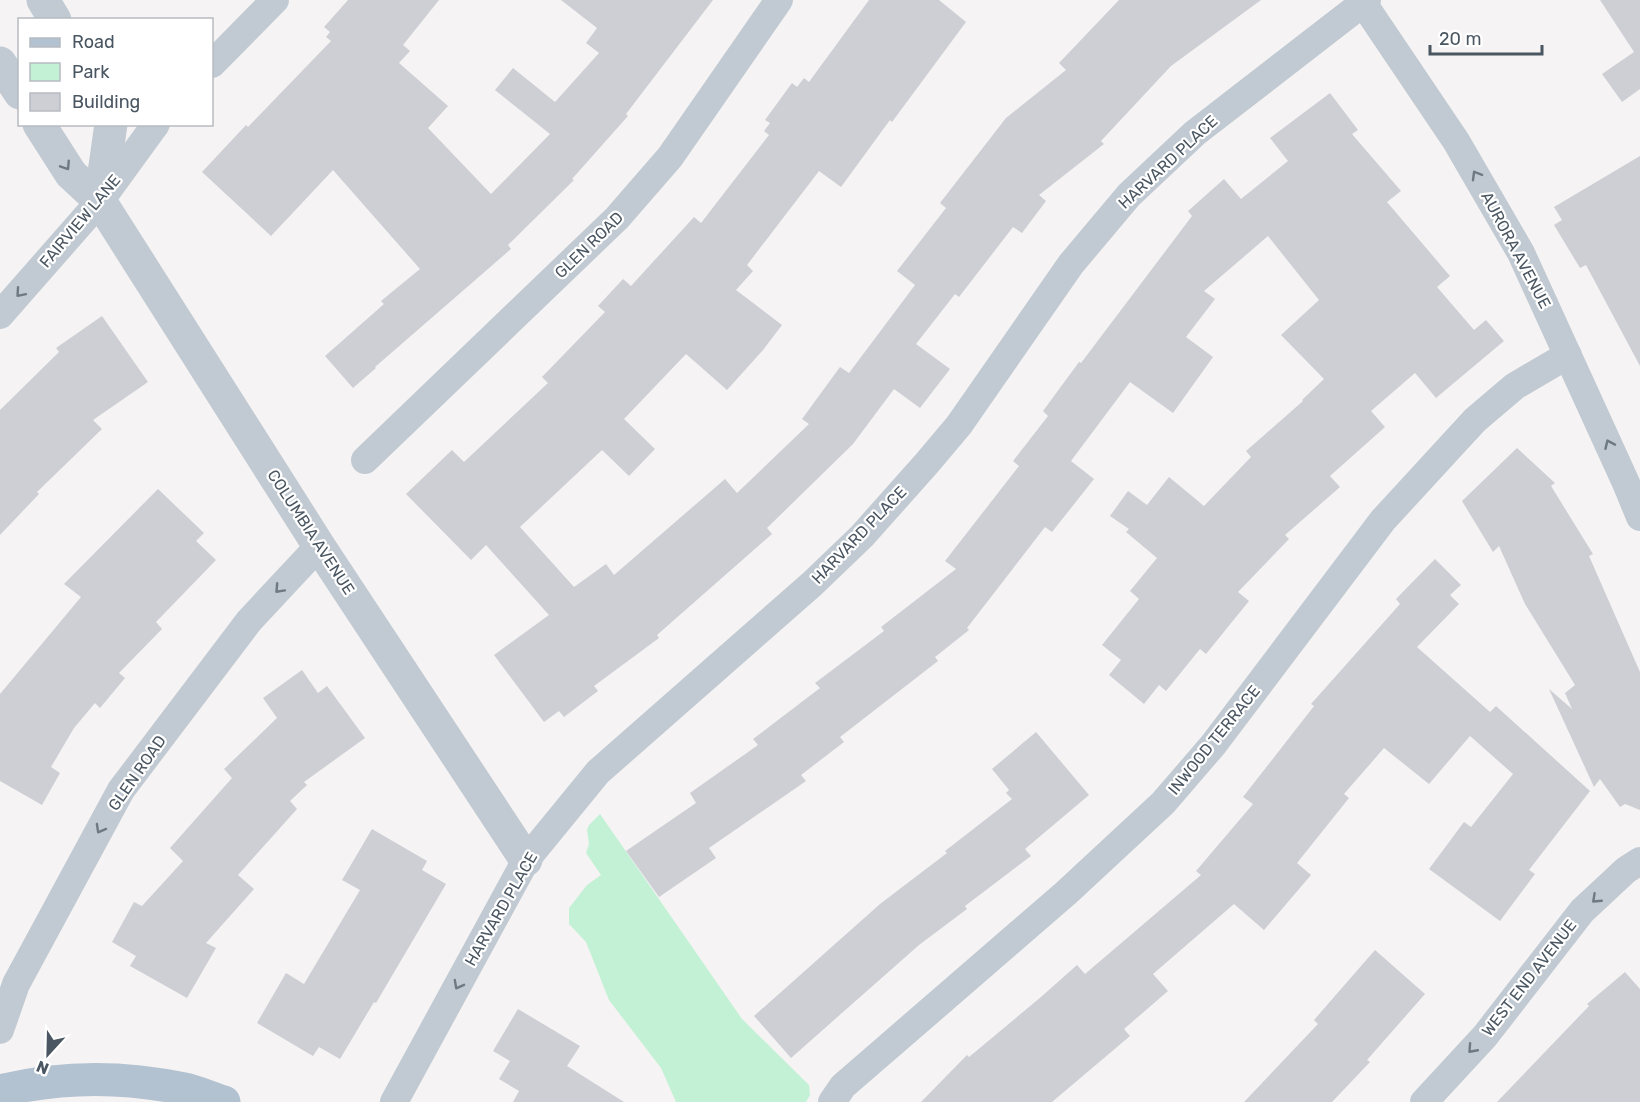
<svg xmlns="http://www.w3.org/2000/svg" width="1640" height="1102" viewBox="0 0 1640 1102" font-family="Rubik,sans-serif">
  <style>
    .green { fill: #c3f1d5 }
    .building { fill: #cdcfd5 }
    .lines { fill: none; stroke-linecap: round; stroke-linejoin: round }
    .minor { stroke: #c1cad2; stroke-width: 28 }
    .tertiary { stroke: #c1cad2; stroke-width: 33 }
    .primary { stroke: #b3c2d1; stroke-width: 33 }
    .oneway { stroke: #6e7983 }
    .labels { text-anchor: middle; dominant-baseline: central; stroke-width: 4.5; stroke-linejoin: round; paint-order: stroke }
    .street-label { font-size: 16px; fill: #4a5661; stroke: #fff }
  </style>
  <rect width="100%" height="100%" fill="#f5f3f3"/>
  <!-- green -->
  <path class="green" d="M600,814L742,1019L809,1085L810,1095L806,1102H676L661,1068L609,1000L586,942L569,924V908L587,885L601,875L586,853L589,844L587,830L589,825Z"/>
  <!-- building -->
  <path class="building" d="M348,0H439L403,45L410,51L399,63L448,106L428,128L491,194L550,134L495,90L513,68L555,102L599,53L586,43L597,28L561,0H713L626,114L628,116L572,179L574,180L508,245L511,249L390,354L375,367L376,368L353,388L325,356L384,304L381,301L420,269L333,170L271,236L202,172L246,125L248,127L331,41L326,37L330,32L324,27Z
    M869,0H939L966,22L892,122L890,120L841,187L819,171L747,265L753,271L736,290L782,325L763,350L727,390L686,354L624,419L655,449L629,476L602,450L520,527L574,587L606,564L614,575L725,479L737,493L809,424L802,419L840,367L849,373L915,285L897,271L946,208L940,203L1006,118L1066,70L1059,63L1119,0H1261L1171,66L1101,141L1104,144L1039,195L1046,201L1022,233L1013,227L959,297L955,294L916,344L950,369L920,408L894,389L853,444L767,528L772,534L657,635L659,638L594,686L598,691L564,717L559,711L544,722L494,655L549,615L486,545L471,560L406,494L452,450L464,462L548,383L542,377L605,312L598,306L623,279L631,286L694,217L701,223L769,135L764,131L770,123L765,120L792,83L797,87L804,78L809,82Z
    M1600,0H1640V89L1622,102L1602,74L1634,52Z
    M1330,93L1358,130L1352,134L1401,191L1387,202L1450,276L1437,287L1474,330L1486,320L1504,341L1436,398L1415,373L1371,411L1385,427L1330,476L1340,487L1285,535L1289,539L1238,592L1249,601L1206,654L1200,649L1166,691L1159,685L1144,704L1109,675L1121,660L1102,645L1139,599L1130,591L1157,558L1126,532L1129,529L1110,516L1128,491L1147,505L1169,477L1204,506L1251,457L1246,451L1303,401L1302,400L1324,379L1281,335L1319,300L1268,236L1204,291L1215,299L1186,337L1213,357L1173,413L1130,382L1071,461L1094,479L1052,532L1045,527L967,628L969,630L935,657L938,661L840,737L844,742L801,775L806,781L709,848L716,858L659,897L626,851L696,803L690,793L758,745L753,739L820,688L815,683L884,631L881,627L956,569L945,561L1019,466L1013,461L1048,416L1043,411L1079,362L1081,363L1192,216L1188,211L1224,179L1241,199L1288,161L1270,138Z
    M1640,156V366L1586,265L1580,268L1554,225L1562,220L1554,207Z
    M102,316L148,382L93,420L102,429L37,492L39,494L0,535V410L59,352L56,348Z
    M1517,448L1555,483L1551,486L1593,554L1589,556L1640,672V810L1625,804L1620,807L1600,779L1594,787L1549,689L1572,709L1565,693L1575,685L1525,604L1499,546L1493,552L1462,501Z
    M158,489L204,533L196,541L216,560L156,622L162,629L119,673L125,678L100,708L95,703L74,728L51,767L60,773L42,805L0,781V694L81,597L64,584Z
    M1435,559L1461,585L1450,595L1459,604L1417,647L1490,712L1496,706L1590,791L1529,870L1535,874L1500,921L1429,869L1464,822L1471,827L1513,774L1470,736L1429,784L1384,748L1344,794L1349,798L1297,863L1311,875L1264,930L1234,904L1153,974L1168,991L1124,1029L1130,1036L1052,1102H921L967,1055L969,1057L1041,997L1077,965L1085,974L1201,875L1196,871L1253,804L1243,797L1314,706L1311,704L1400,604L1396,599Z
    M302,670L318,693L327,686L365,738L304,782L307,785L290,801L297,809L238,875L254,889L206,943L216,948L187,998L130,966L136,956L112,942L134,902L142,906L183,861L170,848L232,778L224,769L277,718L263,698Z
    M1036,732L1089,795L1025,849L1031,856L965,906L967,909L919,945L791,1058L754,1016L880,904L947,853L945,851L1012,799L1006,793L1009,790L992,769Z
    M372,829L427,861L422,870L446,884L376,1003L374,1002L340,1059L319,1047L313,1056L257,1023L286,973L304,984L360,890L342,880Z
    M1375,950L1425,994L1367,1060L1370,1062L1332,1102H1244L1318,1024L1314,1020Z
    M1625,972L1640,989V1102H1497L1589,1006L1587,1004Z
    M518,1009L580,1046L567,1066L624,1102H513L519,1091L499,1079L510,1061L493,1051Z"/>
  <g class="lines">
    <!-- minor -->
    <path class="minor" d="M1361,0L1456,141L1521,253L1626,483L1640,517
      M212,64L275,0
      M0,315L100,201L156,124
      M365,460L617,218L670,157L779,0
      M0,1030L16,984L121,790L249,621L319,546
      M394,1102L526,860L598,772L812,584L862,536L927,463L959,425L1071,264L1129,195L1195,133L1367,0
      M832,1102L843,1086L1066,893L1163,803L1213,745L1383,520L1475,420L1515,386L1568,355
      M1424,1102L1485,1036L1582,911L1626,870L1640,861"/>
    <!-- tertiary -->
    <path class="tertiary" d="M43,0L55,20
      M0,63L20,93
      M39,124L71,174L100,201L319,546L526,860
      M100,201L111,124"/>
    <!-- primary -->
    <path class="primary" d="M0,1091C61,1076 123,1076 184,1089C198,1092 211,1098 224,1102"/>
  </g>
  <!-- one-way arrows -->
  <defs><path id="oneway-chevron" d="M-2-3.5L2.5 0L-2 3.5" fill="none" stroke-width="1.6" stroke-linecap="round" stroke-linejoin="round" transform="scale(1.5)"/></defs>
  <g class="oneway">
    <use href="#oneway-chevron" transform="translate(66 166) rotate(57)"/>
    <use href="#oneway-chevron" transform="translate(1476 175) rotate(-120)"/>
    <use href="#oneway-chevron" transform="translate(20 293) rotate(131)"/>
    <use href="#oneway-chevron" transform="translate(1609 444) rotate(-114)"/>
    <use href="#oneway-chevron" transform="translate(279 589) rotate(133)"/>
    <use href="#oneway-chevron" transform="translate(100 829) rotate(119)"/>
    <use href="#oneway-chevron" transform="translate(1596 899) rotate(137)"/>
    <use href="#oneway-chevron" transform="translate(458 985) rotate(118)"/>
    <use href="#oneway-chevron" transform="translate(1472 1049) rotate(132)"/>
  </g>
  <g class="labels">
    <!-- street labels -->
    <g class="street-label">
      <text transform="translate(1168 162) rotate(-43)">HARVARD PLACE</text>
      <text transform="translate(80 221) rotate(-50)">FAIRVIEW LANE</text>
      <text transform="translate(589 245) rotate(-44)">GLEN ROAD</text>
      <text transform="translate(1516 250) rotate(62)">AURORA AVENUE</text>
      <text transform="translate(311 532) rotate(57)">COLUMBIA AVENUE</text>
      <text transform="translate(859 535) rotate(-46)">HARVARD PLACE</text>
      <text transform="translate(1214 740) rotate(-51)">INWOOD TERRACE</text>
      <text transform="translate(137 773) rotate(-55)">GLEN ROAD</text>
      <text transform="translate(501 909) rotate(-60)">HARVARD PLACE</text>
      <text transform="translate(1529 978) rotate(-52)">WEST END AVENUE</text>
    </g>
  </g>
  <!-- legend -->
  <rect x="18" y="18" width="195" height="108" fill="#ffffff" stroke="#b7bbc0" stroke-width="1.5"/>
  <rect x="30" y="38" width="30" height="9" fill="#b3c2d1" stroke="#b7bbc0" stroke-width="1.5"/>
  <text x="72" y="48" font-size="18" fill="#4a5661">Road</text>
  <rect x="30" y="63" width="30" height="18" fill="#c3f1d5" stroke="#b7bbc0" stroke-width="1.5"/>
  <text x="72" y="78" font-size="18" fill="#4a5661">Park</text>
  <rect x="30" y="93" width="30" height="18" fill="#cdcfd5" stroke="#b7bbc0" stroke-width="1.5"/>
  <text x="72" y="108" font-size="18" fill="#4a5661">Building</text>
  <!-- north arrow -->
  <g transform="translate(48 1054) rotate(202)" stroke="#ffffff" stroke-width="4.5" paint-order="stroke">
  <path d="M0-4.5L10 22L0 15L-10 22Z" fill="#4a5661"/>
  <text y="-9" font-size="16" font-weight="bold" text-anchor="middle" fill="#4a5661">N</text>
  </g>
  <!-- scale -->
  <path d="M1430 45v9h112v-9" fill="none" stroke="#4a5661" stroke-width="3"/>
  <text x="1439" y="45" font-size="18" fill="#4a5661" stroke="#ffffff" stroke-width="4.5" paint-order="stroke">20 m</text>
</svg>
